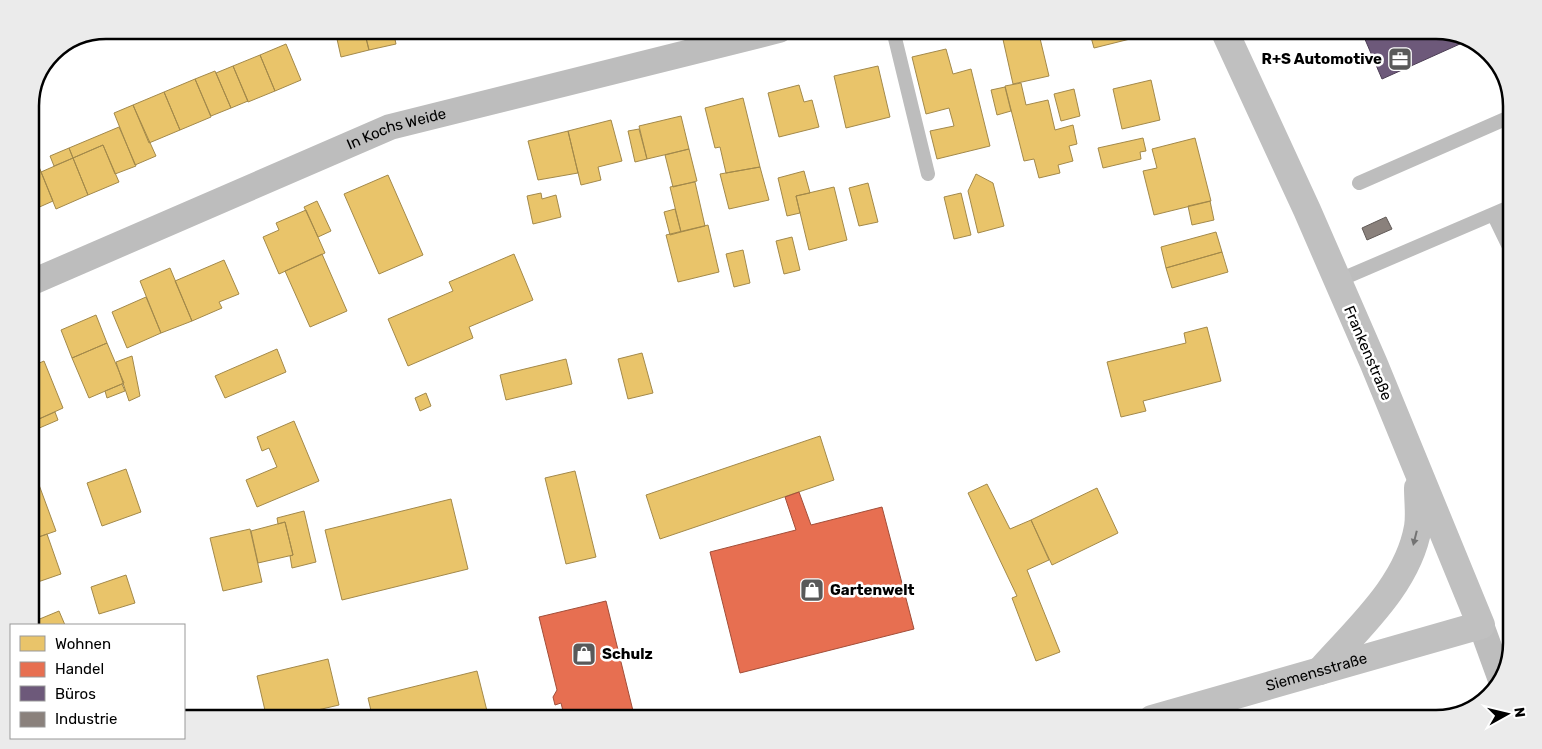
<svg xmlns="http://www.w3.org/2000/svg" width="1542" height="749" viewBox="0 0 1542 749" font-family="Rubik,sans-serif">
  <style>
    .homes { fill: #e9c46a; stroke: #a3894a }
    .shops { fill: #e76f51; stroke: #a24e39 }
    .offices { fill: #6d597a; stroke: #4c3e55 }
    .industry { fill: #8a817c; stroke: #615a57 }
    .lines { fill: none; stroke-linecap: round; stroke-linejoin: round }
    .lane { stroke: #bdbdbd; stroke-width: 14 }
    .street { stroke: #bdbdbd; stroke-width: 26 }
    .secondary { stroke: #c0c0c0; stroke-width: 28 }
    .oneway { fill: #737373 }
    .labels { text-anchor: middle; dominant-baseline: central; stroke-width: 5; stroke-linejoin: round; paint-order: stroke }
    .poi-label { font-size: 15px; font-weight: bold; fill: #000; stroke: #fff; text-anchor: start }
    .street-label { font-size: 15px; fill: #000; stroke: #fff }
    .rim { fill: none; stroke: #000; stroke-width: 2.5 }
  </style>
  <rect width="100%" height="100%" fill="#fff"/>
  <!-- homes -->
  <path class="homes" d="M335,30H364L369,50L341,57Z
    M364,30H393L396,44L369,50Z
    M393,30H413L414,33L395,38Z
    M1025,30H1038L1049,76L1013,84L1002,35Z
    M1071,30H1083L1084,33L1072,36Z
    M1089,30H1128L1130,39L1094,48Z
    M286,44L301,80L275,91L260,55Z
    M946,49L953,74L971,69L990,146L937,159L930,131L954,126L949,108L926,114L912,57Z
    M260,55L275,91L248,102L233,66Z
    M233,66L248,101L231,108L216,73Z
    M878,66L890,117L846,128L834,76Z
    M215,71L231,108L211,116L195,79Z
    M195,79L211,117L180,130L164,92Z
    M1151,80L1160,120L1122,129L1113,89Z
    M1021,83L1026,105L1048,100L1055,130L1073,125L1077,144L1069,146L1073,161L1058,165L1060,173L1039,178L1034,159L1024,161L1005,86Z
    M799,85L804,102L812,100L819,127L779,137L768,93Z
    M1005,87L1011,111L997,115L991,90Z
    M1074,89L1080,116L1061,121L1054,94Z
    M164,92L180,130L149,143L133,105Z
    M743,98L760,167L726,173L720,147L715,148L705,108Z
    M133,105L156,156L135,165L114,113Z
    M681,116L689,149L647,159L639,126Z
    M611,120L622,161L598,167L601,180L581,185L568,131Z
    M119,127L136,166L115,174L103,145L73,158L69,148Z
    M639,129L647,159L635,162L628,131Z
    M568,131L578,173L538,180L528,141Z
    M1143,138L1146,151L1140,152L1141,159L1103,168L1098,148Z
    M1195,138L1211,201L1154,215L1143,171L1157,168L1152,149Z
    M103,145L119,182L88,195L73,158Z
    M69,148L73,158L54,166L50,156Z
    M689,149L697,181L673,187L665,155Z
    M73,158L88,195L56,209L41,172Z
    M37,162L53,201L35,209L30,198V165Z
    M760,167L769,200L729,209L720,174Z
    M804,171L810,193L796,196L800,213L787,216L778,178Z
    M976,174L993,183L1004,226L978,233L968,191Z
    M388,175L423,255L379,274L344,194Z
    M695,182L705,226L681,232L670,187Z
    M868,183L878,222L859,226L849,188Z
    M834,187L847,240L809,250L796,196Z
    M541,193L542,199L556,195L561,217L533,224L527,196Z
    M961,193L971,235L954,239L944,197Z
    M317,201L331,231L318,237L304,207Z
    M1210,201L1214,220L1192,225L1188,206Z
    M675,209L681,232L670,235L664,212Z
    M306,210L325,253L279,274L263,237L279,230L276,223Z
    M708,225L719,272L678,282L666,235Z
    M1216,232L1222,252L1166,268L1161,247Z
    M792,237L800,270L784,274L776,241Z
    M743,250L750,283L734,287L726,254Z
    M1222,252L1228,272L1172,288L1166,268Z
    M322,254L347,311L310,327L285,271Z
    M514,254L533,300L469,327L473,338L408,366L388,319L453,291L449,282Z
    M224,260L239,294L219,302L222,308L192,321L175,281Z
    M170,268L192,321L161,333L140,281Z
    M146,297L161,333L127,348L112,312Z
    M96,315L107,343L72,358L61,330Z
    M1207,327L1221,381L1143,401L1146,411L1121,417L1107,362L1186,343L1184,333Z
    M107,343L124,383L89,398L72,358Z
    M277,349L286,372L225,398L215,376Z
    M642,353L653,393L628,399L618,359Z
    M132,356L140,396L129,401L116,362Z
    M566,359L572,384L506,400L500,375Z
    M44,361L63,408L30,423V367Z
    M122,384L125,391L107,398L105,391Z
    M426,393L431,406L420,411L415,398Z
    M55,412L58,420L30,432V423Z
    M294,421L319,481L257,507L246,480L277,467L269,448L262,451L257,437Z
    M820,436L834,480L660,539L646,495Z
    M126,469L141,512L102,526L87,483Z
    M575,471L596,557L566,564L545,478Z
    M35,474L56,531L30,540V476Z
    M987,484L1010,529L1031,520L1049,560L1027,570L1060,652L1036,661L1012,598L1017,596L968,493Z
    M1097,488L1118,533L1052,565L1031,520Z
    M451,499L468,569L342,600L325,530Z
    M304,511L316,562L292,568L290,556L293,555L285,522L278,524L277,518Z
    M285,522L293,555L258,563L251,531Z
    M250,529L262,582L223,591L210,538Z
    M47,534L61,574L32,584L30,556L38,553L33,539Z
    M126,575L135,603L99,614L91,587Z
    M59,611L65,625H30V623Z
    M328,659L339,705L279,719H267L257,676Z
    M477,671L489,719H373L368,698Z"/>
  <!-- shops -->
  <path class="shops" d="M799,492L811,525L882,507L914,629L740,673L710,552L796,530L785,497Z
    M606,601L635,719H565L561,703L555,705L553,697L557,690L539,617Z"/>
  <!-- offices -->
  <path class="offices" d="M1361,30H1436L1471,39L1382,79Z"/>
  <!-- industry -->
  <path class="industry" d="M1386,217L1392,229L1367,240L1362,228Z"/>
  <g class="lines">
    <!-- lane -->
    <path class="lane" d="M893,30L928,174
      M1359,183L1512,116
      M1493,214L1512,253
      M1337,281L1512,206"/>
    <!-- street -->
    <g class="street">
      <path id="s1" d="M30,283L390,127L779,30"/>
      <path d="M1481,625L1501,680"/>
    </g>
    <!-- secondary -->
    <g class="secondary">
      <path d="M1320,671C1357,629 1408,585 1418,527C1420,515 1418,501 1418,488"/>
      <path id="s2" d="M1152,719L1481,625L1374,364L1307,210L1224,30"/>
    </g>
  </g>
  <!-- one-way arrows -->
  <defs><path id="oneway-solid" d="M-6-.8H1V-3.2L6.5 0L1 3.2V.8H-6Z" transform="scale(1.25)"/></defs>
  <use class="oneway" href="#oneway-solid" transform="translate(1415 538) rotate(104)"/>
  <!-- icons -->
  <defs>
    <g id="office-square" transform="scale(1.25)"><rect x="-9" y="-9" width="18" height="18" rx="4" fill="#595959" stroke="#fff"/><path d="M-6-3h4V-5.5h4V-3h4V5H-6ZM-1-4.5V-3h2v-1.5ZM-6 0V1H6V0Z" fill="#fff"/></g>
    <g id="shop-square" transform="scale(1.25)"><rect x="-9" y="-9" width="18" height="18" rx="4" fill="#595959" stroke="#fff"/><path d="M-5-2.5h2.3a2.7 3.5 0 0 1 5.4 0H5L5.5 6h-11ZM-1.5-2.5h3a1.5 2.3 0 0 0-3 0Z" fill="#fff"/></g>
  </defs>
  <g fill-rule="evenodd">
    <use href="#office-square" x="1400" y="59"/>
    <use href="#shop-square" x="812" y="590"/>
    <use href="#shop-square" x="584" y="654"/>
  </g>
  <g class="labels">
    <!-- poi labels -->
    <g class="poi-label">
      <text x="1382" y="59" text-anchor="end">R+S Automotive</text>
      <text x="830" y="590">Gartenwelt</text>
      <text x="602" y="654">Schulz</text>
    </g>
    <!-- street labels -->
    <g class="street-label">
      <text stroke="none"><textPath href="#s1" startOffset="398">In Kochs Weide</textPath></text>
      <text transform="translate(1368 353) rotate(67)">Frankenstraße</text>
      <text stroke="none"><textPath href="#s2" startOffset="171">Siemensstraße</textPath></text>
    </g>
  </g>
  <!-- crop -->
  <path d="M0 0H1542V749H0ZM106 39H1436A67 67 0 0 1 1503 106V643A67 67 0 0 1 1436 710H106A67 67 0 0 1 39 643V106A67 67 0 0 1 106 39Z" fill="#ebebeb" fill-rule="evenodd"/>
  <path class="rim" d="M106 39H1436A67 67 0 0 1 1503 106V643A67 67 0 0 1 1436 710H106A67 67 0 0 1 39 643V106A67 67 0 0 1 106 39Z"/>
  <!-- legend -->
  <rect x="10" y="624" width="175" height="115" fill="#ffffff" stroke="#999999"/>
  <rect x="20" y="636" width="25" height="15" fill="#e9c46a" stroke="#999999"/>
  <text x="55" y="649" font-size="15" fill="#000000">Wohnen</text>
  <rect x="20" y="662" width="25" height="15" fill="#e76f51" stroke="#999999"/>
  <text x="55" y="674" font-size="15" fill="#000000">Handel</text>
  <rect x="20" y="686" width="25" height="15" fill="#6d597a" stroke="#999999"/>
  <text x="55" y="699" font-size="15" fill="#000000">Büros</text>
  <rect x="20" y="712" width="25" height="15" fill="#8a817c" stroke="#999999"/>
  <text x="55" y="724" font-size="15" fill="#000000">Industrie</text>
  <!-- north arrow -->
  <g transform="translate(1507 714) rotate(82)" stroke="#ffffff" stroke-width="4" paint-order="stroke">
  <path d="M0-4L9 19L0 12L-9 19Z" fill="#000000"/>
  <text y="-8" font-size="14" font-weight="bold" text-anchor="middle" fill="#000000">N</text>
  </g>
</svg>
